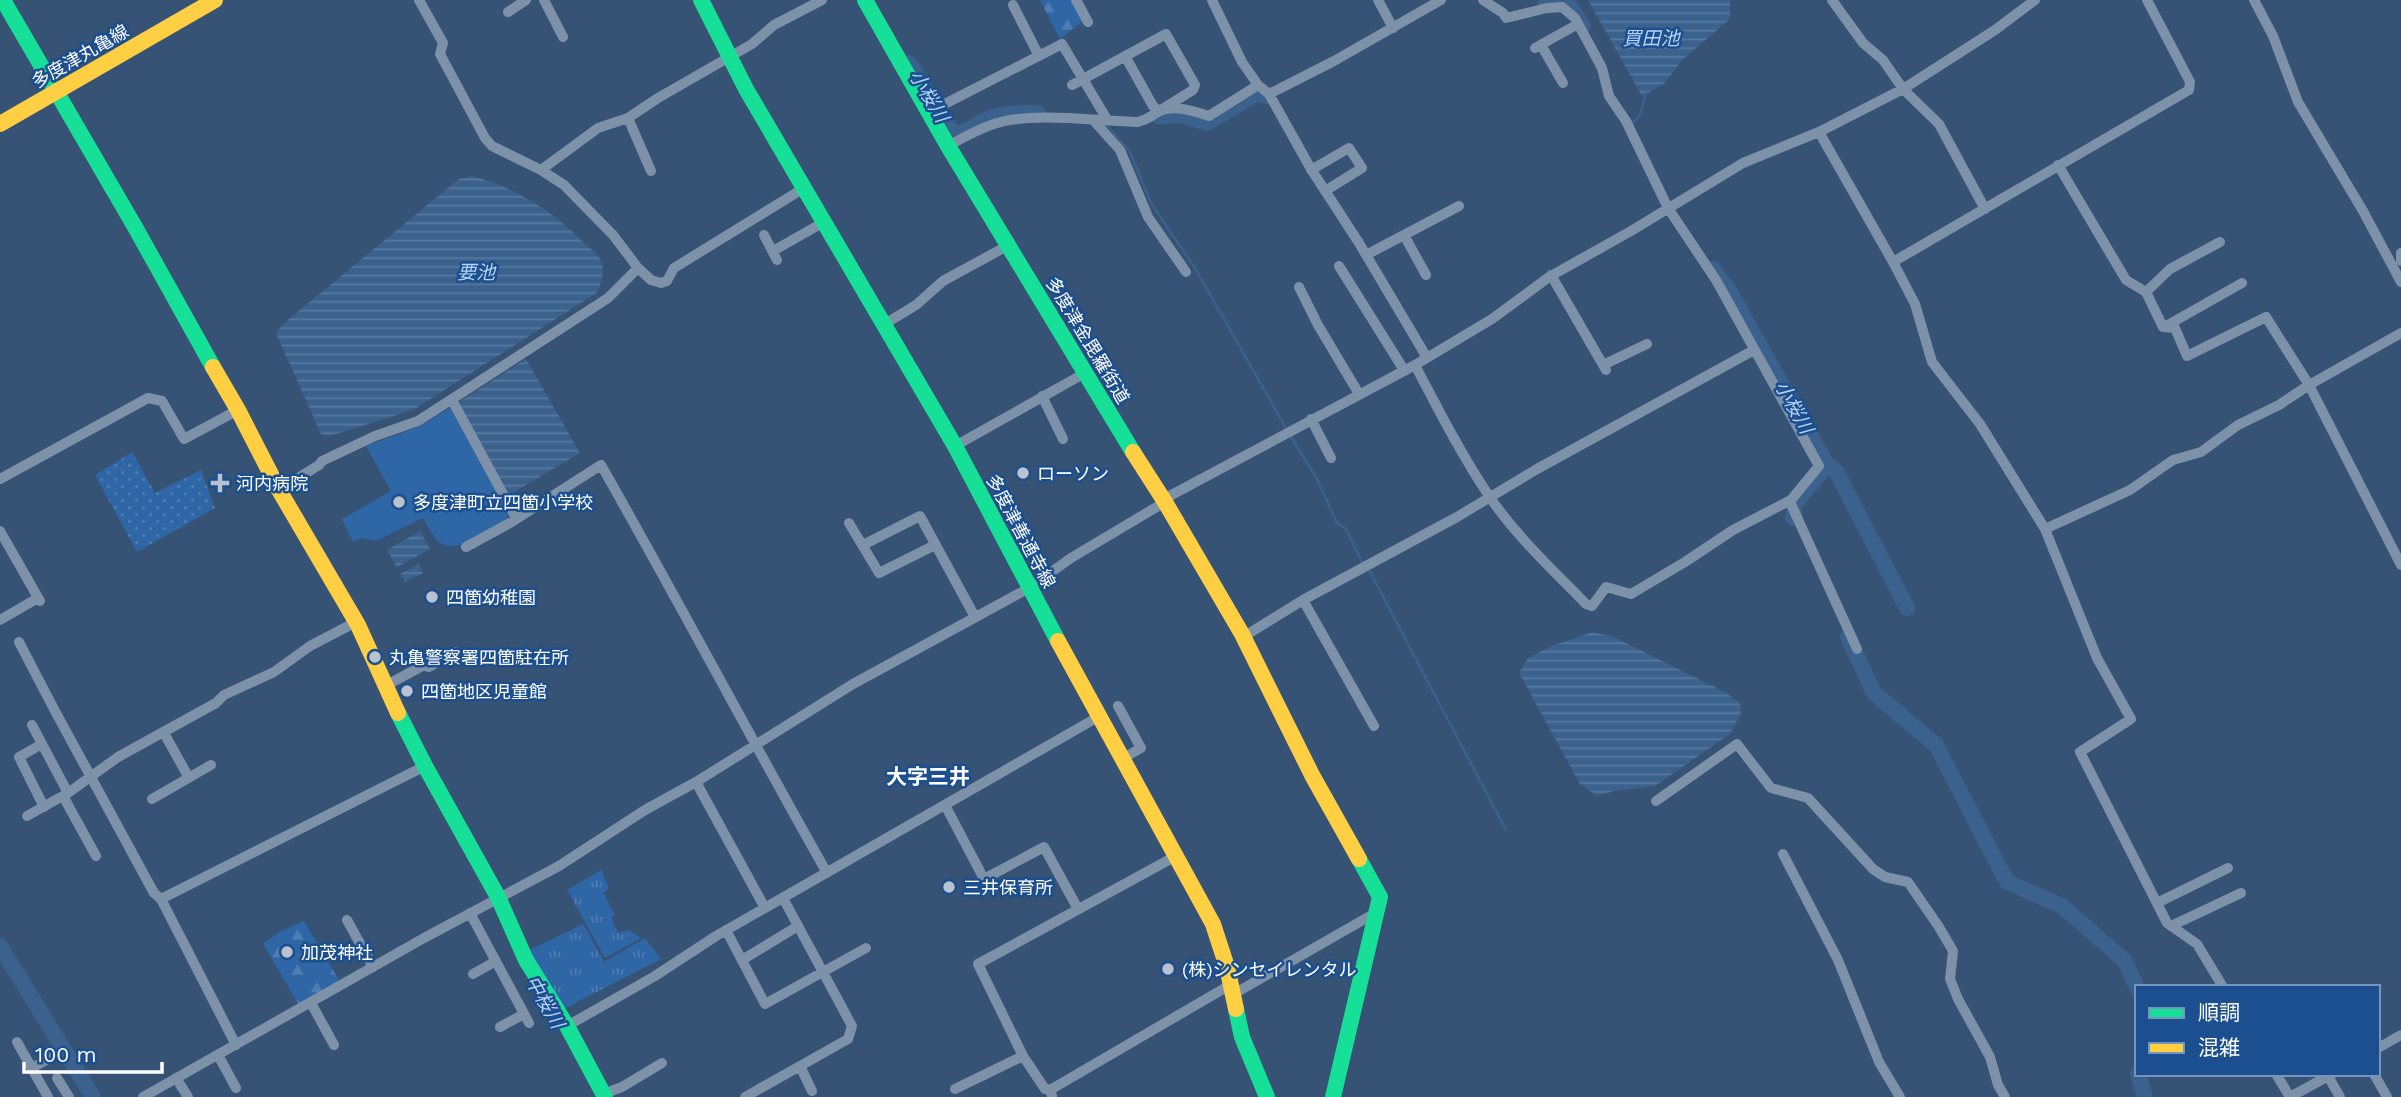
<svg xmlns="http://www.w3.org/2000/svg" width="2401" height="1097" viewBox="0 0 2401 1097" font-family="'Work Sans','Noto Sans JP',sans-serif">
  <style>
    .grass { fill: url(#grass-tufts) }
    .forest { fill: url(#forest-firs) }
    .park { fill: url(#park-dots) }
    .pitch { fill: #2f66a5 }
    .water { fill: url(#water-rules) }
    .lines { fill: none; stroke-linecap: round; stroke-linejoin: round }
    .stream { stroke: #3b618d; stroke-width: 2.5 }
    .river { stroke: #3b618d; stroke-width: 16 }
    .street { stroke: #7d92a8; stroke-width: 10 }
    .fast { stroke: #16e098; stroke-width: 16 }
    .slow { stroke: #ffcf43; stroke-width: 16 }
    .poi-dot { fill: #b9c2ce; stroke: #1b4f8f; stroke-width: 2.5 }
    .labels { text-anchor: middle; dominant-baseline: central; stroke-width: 5; stroke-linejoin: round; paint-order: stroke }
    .street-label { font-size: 18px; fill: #fff; stroke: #1b4f8f }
    .poi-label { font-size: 18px; fill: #fff; stroke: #1b4f8f; text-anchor: start }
    .water-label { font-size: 19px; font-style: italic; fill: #b5d3f5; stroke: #1b4f8f }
    .quarter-label { font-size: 21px; font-weight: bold; fill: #fff; stroke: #1b4f8f }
  </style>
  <defs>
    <pattern id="grass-tufts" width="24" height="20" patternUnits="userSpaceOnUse" patternTransform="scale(1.75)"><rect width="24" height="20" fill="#2f66a5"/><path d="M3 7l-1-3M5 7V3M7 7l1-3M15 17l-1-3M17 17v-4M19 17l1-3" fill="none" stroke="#4e7db2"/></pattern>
    <pattern id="forest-firs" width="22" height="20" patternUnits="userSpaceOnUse" patternTransform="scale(1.75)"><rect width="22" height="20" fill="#2f66a5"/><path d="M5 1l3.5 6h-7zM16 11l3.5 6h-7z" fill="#4e7db2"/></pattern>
    <pattern id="park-dots" width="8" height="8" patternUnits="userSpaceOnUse" patternTransform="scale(1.75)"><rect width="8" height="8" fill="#2f66a5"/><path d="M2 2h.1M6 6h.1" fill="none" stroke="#4e7db2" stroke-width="1.8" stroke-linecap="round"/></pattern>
    <pattern id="water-rules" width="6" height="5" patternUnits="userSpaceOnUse" patternTransform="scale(1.75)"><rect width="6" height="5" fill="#3b618d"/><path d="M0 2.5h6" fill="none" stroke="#58799e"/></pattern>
  </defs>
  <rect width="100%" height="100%" fill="#365274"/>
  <!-- grass -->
  <path class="grass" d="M601,870L609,888L603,893L615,915L611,917L618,933L629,930L641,938L605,958L567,890Z
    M583,924L604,962L645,938L661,959L562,1010L528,951Z"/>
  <!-- forest -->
  <path class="forest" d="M1040,0H1071L1083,21L1060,39Z
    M304,921L340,982L299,1005L263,944L281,931Z"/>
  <!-- park -->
  <path class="park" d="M132,452L155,493L201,470L215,508L137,552L95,475Z"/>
  <!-- pitch -->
  <path class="pitch" d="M451,407L509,512L506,522C490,530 455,556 439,542C432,536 428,526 423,518L376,541L362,538L353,542L342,519L391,491L366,446L421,426Z"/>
  <!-- water -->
  <path class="water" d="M1588,0H1730V19L1682,60L1664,84L1642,96Z
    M472,176C515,187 556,213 586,245C591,249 599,255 601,261C605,271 601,283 598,292L413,410L329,436L321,434L276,333L284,323L459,179Z
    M526,359L580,453L504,498L454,405Z
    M420,531L430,549L397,567L387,550Z
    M419,564L423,573L405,582L400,574Z
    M1593,632L1614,637L1725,692L1740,703L1741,713L1730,734L1655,786L1614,791L1597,796L1580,784L1519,673L1528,658L1551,646Z"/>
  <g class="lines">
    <!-- stream -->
    <path class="stream" d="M1106,124L1130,152L1151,203L1195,268L1287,430
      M1632,124L1640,115L1646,93
      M1290,435L1317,479L1337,523L1346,529L1362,562
      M1369,570L1506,830"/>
    <!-- river -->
    <path class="river" d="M1545,5L1568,3L1583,26
      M909,63L953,134C966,134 976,124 988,119C1003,113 1022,113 1038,113
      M1159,116L1181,115L1207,123L1256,94L1260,93L1266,96
      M1713,269L1728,289L1827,465L1836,471L1907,608
      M1793,518L1795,503L1827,465
      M1848,637L1874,693L1936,745L2007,882L2062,906L2125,961L2137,988
      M0,946L93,1097
      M2138,1074L2145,1097"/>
    <!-- street -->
    <path class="street" d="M419,0L443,43L440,54L485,138L492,146L541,170L564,185L613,235L638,268L651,280L661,283L667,281L674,268L804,188
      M544,0L563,37
      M1076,0L1088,22
      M1212,0L1242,62L1258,85L1269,94L1311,169L1359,243L1426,356
      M1378,0L1393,28
      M1483,0L1503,13L1506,18L1547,8L1562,7L1575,18L1602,68L1609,96L1626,121L1668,208L1716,280L1819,466L1791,500V504L1857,649
      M1832,0L1863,43L1883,60L1903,89L1939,124L1985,209
      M2254,0L2273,36L2298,102L2363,211L2401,282
      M1013,5L1039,56
      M508,12L526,0
      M1541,45L1563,83
      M1535,48L1578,24
      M1072,85L1166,34L1195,85L1193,90L1159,111L1153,106L1125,56
      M1269,94L1334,61L1441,0
      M929,112L1062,44L1108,121
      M628,118L651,171
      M1094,121L1120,150L1148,217L1186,272
      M1819,132L1893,262L1915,304L1932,362L1980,424L2045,529L2097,658L2131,719L2080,752L2167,923L2197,944L2223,987
      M948,146C964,137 980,128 997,123C1034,112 1097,121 1138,122C1149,119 1149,117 1158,112C1173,104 1194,111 1209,116L1258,85
      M2058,165L2126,280L2146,292L2163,327L2175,328L2187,356L2266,317L2309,385L2401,565
      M541,170L598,128L628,118L658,98L752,44L774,25L822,0
      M1311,170L1349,148L1362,168L1325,191
      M764,235L777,260
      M1404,235L1426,275
      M773,251L824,222
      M2401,253V261
      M1366,255L1459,206
      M1893,262L2189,90L2190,82L2147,0
      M1339,266L1404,370
      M1551,275L1606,370
      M1299,287L1318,325L1359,394
      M2146,292L2170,269L2220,242
      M883,325L916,305L943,281L1009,245
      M2166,326L2242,283
      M1415,365C1438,409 1461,454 1489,496C1516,536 1553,570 1586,604L1592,606L1606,587L1631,594L1685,562L1733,530L1791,500
      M1603,365L1647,344
      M1042,396L1063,439
      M452,400L516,518
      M1311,419L1331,458
      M955,446L1085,373
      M0,479L148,398L162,401L184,439L238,410
      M279,490L319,465L322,461L375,436L418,421L608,298L638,268
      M1162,500L1415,365L1492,319L1549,277L1631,231L1743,163L1819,132L1903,89L1995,30L2035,0
      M849,523L879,573L935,545
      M2045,529L2130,490L2173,460L2201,452L2238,425L2279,405L2309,385L2401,333
      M0,531L40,601
      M863,545L920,516L975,617
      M466,547L510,523L601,465C678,600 750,737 827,873
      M1303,600L1374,726
      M0,620L38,598
      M1243,637L1303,600L1457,517L1537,469L1754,350
      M19,642L55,711L154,893L161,899L236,1045
      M385,686L424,665L429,667L455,652
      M1118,706L1141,748L1122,759
      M32,725L68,793
      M164,733L189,778
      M42,744L19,757L44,807
      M696,782L765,908
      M63,796L96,856
      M152,799L211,765
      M1656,801L1737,744L1771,788L1808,798L1873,869L1885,877L1908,882L1939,927L1953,951L1950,979L1958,999L1990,1057L1998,1085L2005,1097
      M945,805L984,879L1044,847L1078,909
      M27,816L68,793L118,757L216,703L224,695L274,672L310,646L356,622
      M1783,854L1838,960L1879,1062L1900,1097
      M161,899L425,766
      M2157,903L2228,868
      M470,913L529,1023
      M347,920L373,967
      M2171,926L2241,893
      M726,930L765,1004L866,948
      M742,960L798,926
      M473,974L496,961
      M1232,995L1377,912
      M311,1003L334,1045
      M567,1026L655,976L716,936L1098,717
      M500,1027L524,1014
      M17,1042L48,1097
      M2378,1048L2401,1035
      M218,1055L236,1088
      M800,1066L812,1091
      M32,1068L50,1058
      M2276,1074L2290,1097
      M2374,1074L2387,1097
      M2328,1076L2340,1097
      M57,1078L69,1097
      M176,1078L188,1097
      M955,1089L1023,1056
      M1050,1090L1045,1089L1023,1056L978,964L1176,856
      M603,1094L622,1087L662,1063
      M1052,1096L1050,1090L1230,985
      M143,1097L424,938L559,866L645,810L696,782L853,684L1029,588L1071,558L1165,502
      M745,1097L848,1039L852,1026L783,898
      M2290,1097L2332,1074"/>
    <!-- fast -->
    <path class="fast" d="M3,0L135,227L213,367
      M701,0L746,89L955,446L1058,641
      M865,0L948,146L1133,452
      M398,713L425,766L498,897L526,960L567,1026L605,1097
      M1236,1009L1242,1037L1267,1097
      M1333,1097L1380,897L1359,859"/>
    <!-- slow -->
    <path class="slow" d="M0,124L215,0
      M213,367L238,410L279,490L358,625L398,713
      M1133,452L1165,502L1242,634L1312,775L1359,859
      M1058,641L1213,924L1227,967L1236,1009"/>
  </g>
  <!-- markers -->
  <g class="poi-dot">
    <circle cx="1023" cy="473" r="7"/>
    <path d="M216.5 472.5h7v7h7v7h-7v7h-7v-7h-7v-7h7z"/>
    <circle cx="399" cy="502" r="7"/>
    <circle cx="432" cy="597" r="7"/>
    <circle cx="375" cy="657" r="7"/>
    <circle cx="407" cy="691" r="7"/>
    <circle cx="949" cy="887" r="7"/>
    <circle cx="287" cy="952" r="7"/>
    <circle cx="1168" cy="969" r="7"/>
  </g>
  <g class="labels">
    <!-- street labels -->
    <g class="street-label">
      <text transform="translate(80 56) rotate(-30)">多度津丸亀線</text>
      <text transform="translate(1088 340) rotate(59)">多度津金毘羅街道</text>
      <text transform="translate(1021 531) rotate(62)">多度津善通寺線</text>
    </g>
    <!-- poi labels -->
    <g class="poi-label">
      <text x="1037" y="473">ローソン</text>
      <text x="236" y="483">河内病院</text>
      <text x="413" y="502">多度津町立四箇小学校</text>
      <text x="446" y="597">四箇幼稚園</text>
      <text x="389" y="657">丸亀警察署四箇駐在所</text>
      <text x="421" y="691">四箇地区児童館</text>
      <text x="963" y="887">三井保育所</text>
      <text x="301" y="952">加茂神社</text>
      <text x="1182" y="969">(株)シンセイレンタル</text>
    </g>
    <!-- water labels -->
    <g class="water-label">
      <text x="1651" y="38">買田池</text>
      <text transform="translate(929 96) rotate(59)">小桜川</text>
      <text x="476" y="272">要池</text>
      <text transform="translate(1794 407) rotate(61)">小桜川</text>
      <text transform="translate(545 1002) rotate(60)">中桜川</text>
    </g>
    <!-- quarter labels -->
    <g class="quarter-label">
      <text x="928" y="776">大字三井</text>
    </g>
  </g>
  <!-- legend -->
  <rect x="2135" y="985" width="245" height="91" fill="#1b4f8f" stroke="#7695bc" stroke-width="2"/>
  <rect x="2149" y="1008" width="35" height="10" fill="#16e098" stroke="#7695bc" stroke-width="2"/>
  <text x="2198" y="1020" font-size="21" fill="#ffffff">順調</text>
  <rect x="2149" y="1043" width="35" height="10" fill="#ffcf43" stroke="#7695bc" stroke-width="2"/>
  <text x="2198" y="1055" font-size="21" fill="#ffffff">混雑</text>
  <!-- scale -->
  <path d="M24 1062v10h138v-10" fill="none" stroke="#ffffff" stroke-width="3.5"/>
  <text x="35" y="1062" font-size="21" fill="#ffffff" stroke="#1b4f8f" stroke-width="5" paint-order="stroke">100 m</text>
</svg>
